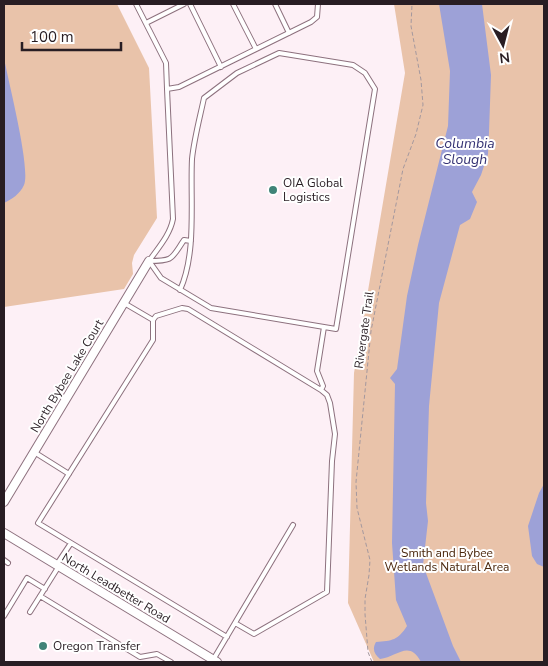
<svg xmlns="http://www.w3.org/2000/svg" width="548" height="666" viewBox="0 0 548 666" font-family="'Nunito Sans',sans-serif">
  <style>
    .green { fill: #e9c3aa }
    .water { fill: #9da1d7 }
    .lines { fill: none; stroke-linecap: round; stroke-linejoin: round }
    .service-casing { stroke: #8d717e; stroke-width: 6 }
    .minor-casing { stroke: #8d717e; stroke-width: 10 }
    .path { stroke: #a4989e; stroke-width: 1; stroke-dasharray: 4 2.5; stroke-linecap: butt }
    .service { stroke: #fff; stroke-width: 4 }
    .minor { stroke: #fff; stroke-width: 8 }
    .poi-dot { fill: #408478; stroke: #fff; stroke-width: 2 }
    .labels { text-anchor: middle; dominant-baseline: central; stroke-width: 4; stroke-linejoin: round; paint-order: stroke }
    .poi-label { font-size: 12px; fill: #281d23; stroke: #fff; text-anchor: start }
    .street-label { font-size: 12px; fill: #281d23; stroke: #fff }
    .park-label { font-size: 12px; fill: #4a270c; stroke: #fff }
    .water-label { font-size: 14px; font-style: italic; fill: #353374; stroke: #fff }
  </style>
  <rect width="100%" height="100%" fill="#fdf0f6"/>
  <!-- green -->
  <path class="green" d="M4,4H117L149,68L157,218L134,255L132,263L133,274L124,289L4,307Z
    M394,4H544V662H374L348,603L354,373L405,73Z"/>
  <!-- water -->
  <path class="water" d="M439,4H482L491,75L489,132L488,154L481,175L472,192L477,202L470,219L460,225L439,303L429,406L426,503L428,521L423,565L453,646L461,662H421C409,639 397,657 380,659C374,654 372,649 376,642C392,641 398,640 407,626L396,600L392,543L395,384L390,378L397,369L407,296L418,245L448,126L450,71Z
    M4,58C8,80 31,169 24,185C20,194 12,199 4,203Z
    M544,484V567L537,564L532,556L528,526L539,493Z"/>
  <g class="lines">
    <!-- service casing -->
    <g class="service-casing">
      <path id="service" d="M136,4L166,63L167,89
        M190,4L221,67
        M233,4L256,49
        M275,4L289,33
        M146,23L184,4
        M149,261L161,278L211,308L336,329L375,89L365,73L353,65L279,53L237,73L204,98C200,117 194,139 192,159C190,199 197,253 180,290
        M149,261C158,248 170,235 173,219L167,89L179,87L311,22L317,17L318,4
        M149,261C174,261 171,259 184,240L191,241
        M124,303L153,320
        M321,390L323,386L317,371L324,327
        M34,452L69,474
        M4,560L8,563
        M57,564L71,543
        M40,596L140,657L157,654L171,662
        M30,612L59,566
        M4,616L27,578L45,589
        M227,637L38,523L153,340V320L156,316L182,308L188,309L321,390L327,395L330,403L335,434L332,461L327,592L254,634L235,623
        M213,660L293,525"/>
    </g>
    <!-- minor casing -->
    <g class="minor-casing">
      <path id="minor" d="M4,502L149,261
        M4,533L217,662"/>
    </g>
    <!-- path -->
    <path class="path" d="M372,662L368,652L365,614V599L369,575L370,560L357,508L356,482L371,331L403,169L416,134L423,105L421,80L411,26L412,4"/>
    <!-- service -->
    <use href="#service" class="service"/>
    <!-- minor -->
    <use href="#minor" class="minor"/>
  </g>
  <!-- markers -->
  <g class="poi-dot">
    <circle cx="273" cy="190" r="5"/>
    <circle cx="43" cy="646" r="5"/>
  </g>
  <g class="labels">
    <!-- poi labels -->
    <g class="poi-label">
      <text x="283" y="183">OIA Global<tspan x="283" dy="14">Logistics</tspan></text>
      <text x="53" y="646">Oregon Transfer</text>
    </g>
    <!-- street labels -->
    <g class="street-label">
      <text transform="translate(364 330) rotate(-82)">Rivergate Trail</text>
      <text transform="translate(67 376) rotate(-59)">North Bybee Lake Court</text>
      <text transform="translate(116 588) rotate(31)">North Leadbetter Road</text>
    </g>
    <!-- park labels -->
    <g class="park-label">
      <text x="447" y="553">Smith and Bybee<tspan x="447" dy="14">Wetlands Natural Area</tspan></text>
    </g>
    <!-- water labels -->
    <g class="water-label">
      <text x="465" y="143">Columbia<tspan x="465" dy="16">Slough</tspan></text>
    </g>
  </g>
  <!-- border -->
  <rect width="548" height="666" fill="none" stroke="#281d23" stroke-width="10"/>
  <!-- north arrow -->
  <g transform="translate(503 45) rotate(173)" stroke="#ffffff" stroke-width="4" paint-order="stroke">
  <path d="M0-4L9 19L0 12L-9 19Z" fill="#281d23"/>
  <text y="-8" font-size="14" font-weight="bold" text-anchor="middle" fill="#281d23">N</text>
  </g>
  <!-- scale -->
  <path d="M22 42v8h99v-8" fill="none" stroke="#281d23" stroke-width="2.5"/>
  <text x="30" y="42" font-size="15" fill="#281d23" stroke="#ffffff" stroke-width="4" paint-order="stroke">100 m</text>
</svg>
